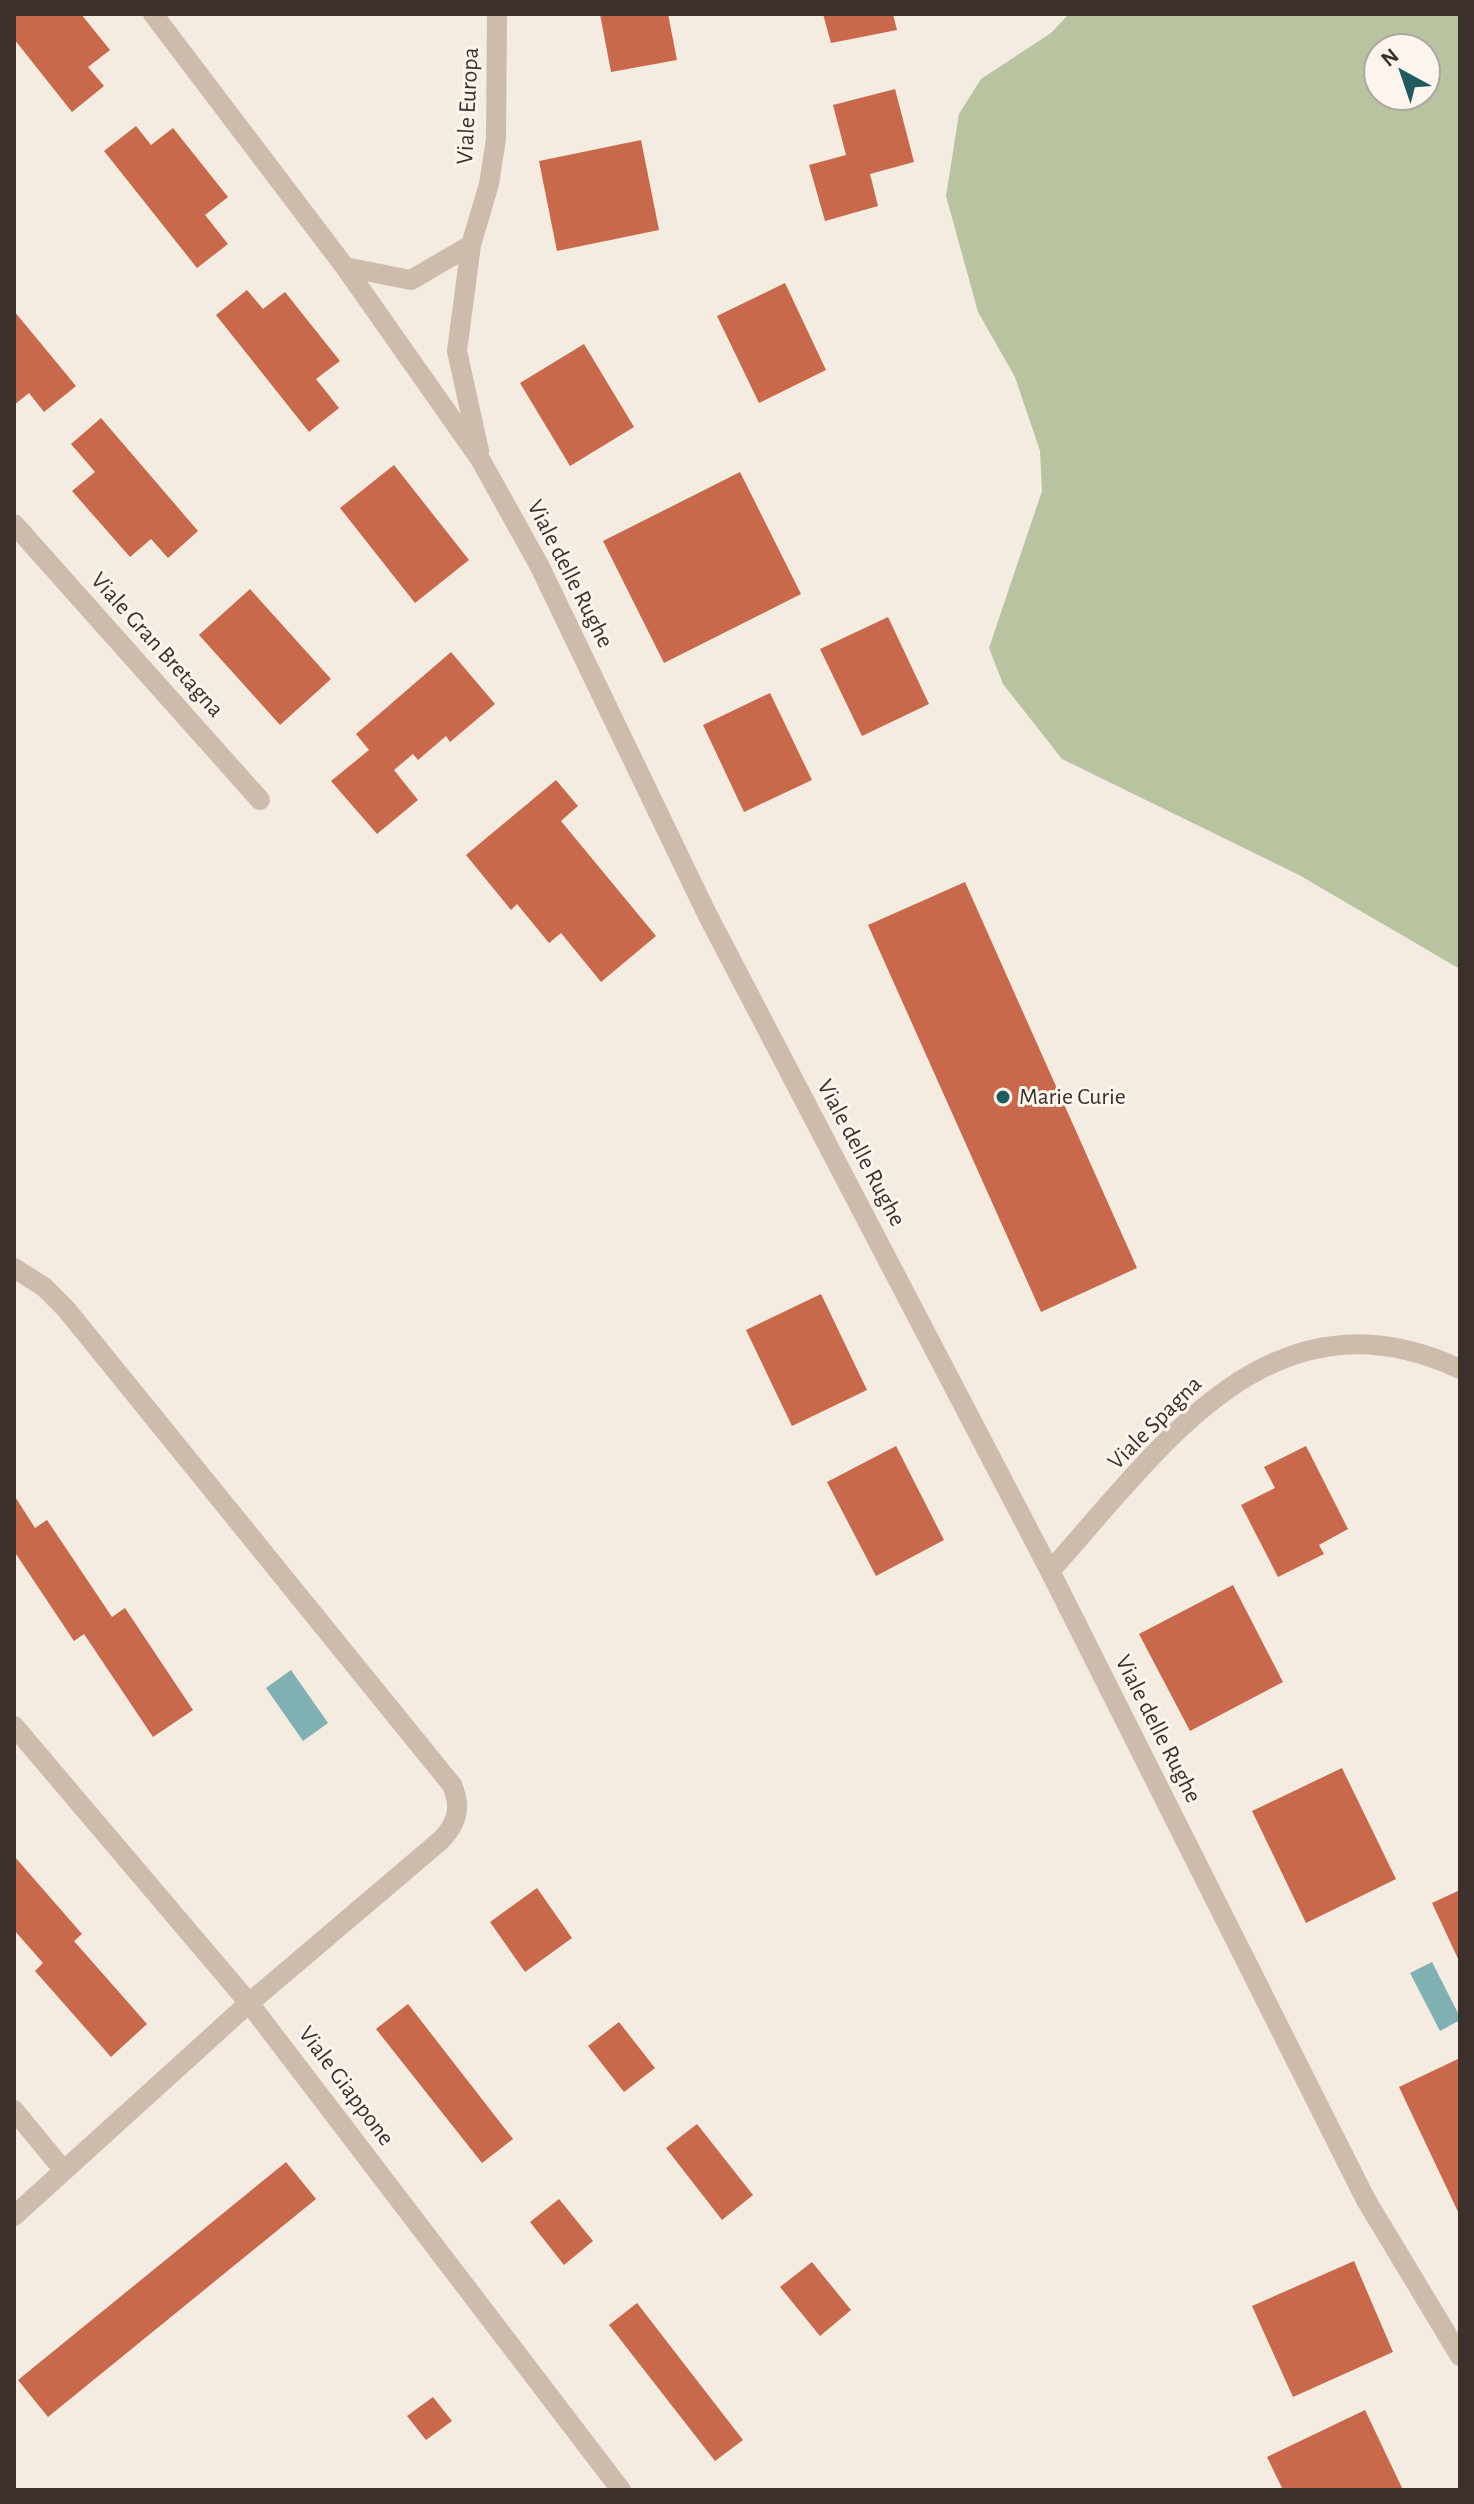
<svg xmlns="http://www.w3.org/2000/svg" width="1474" height="2504" viewBox="0 0 1474 2504" font-family="'Alegreya Sans',sans-serif">
  <style>
    .green { fill: #b8c4a0; fill-rule: evenodd }
    .water { fill: #7fb0b2 }
    .building { fill: #c8694b }
    .lines { fill: none; stroke-linecap: round; stroke-linejoin: round }
    .minor { stroke: #cdbbac; stroke-width: 20 }
    .poi-dot { fill: #1f5a5e; stroke: #fbf5ee; stroke-width: 3 }
    .labels { text-anchor: middle; dominant-baseline: central; stroke-width: 6; stroke-linejoin: round; paint-order: stroke }
    .street-label { font-size: 24px; fill: #3b302b; stroke: #fbf5ee }
    .poi-label { font-size: 24px; fill: #3b302b; stroke: #fbf5ee; text-anchor: start }
  </style>
  <rect width="100%" height="100%" fill="#f4ebe1"/>
  <!-- green -->
  <path class="green" d="M1069,14H1460V969L1299,875L1062,759L1003,684L989,648L1042,491L1040,451L1015,377L978,312L946,196L959,114L981,79L1051,33ZM1378,48H1426V96H1378Z"/>
  <!-- water -->
  <path class="water" d="M291,1670L328,1723L303,1741L266,1688Z
    M1432,1962L1460,2017V2020L1440,2031L1410,1973Z"/>
  <!-- building -->
  <path class="building" d="M14,14H81L110,50L88,67L104,86L72,112L14,39Z
    M600,14H668L677,60L611,72Z
    M823,14H893L897,30L831,43Z
    M895,89L914,162L870,174L878,206L825,221L809,165L846,155L833,105Z
    M136,126L151,145L173,128L228,197L205,215L228,244L197,268L104,151Z
    M641,140L659,230L557,251L539,161Z
    M785,283L826,370L759,403L717,316Z
    M247,290L263,309L285,292L340,361L316,379L339,408L309,432L216,315Z
    M14,311L76,386L44,412L29,393L14,405Z
    M584,344L634,427L570,466L520,383Z
    M101,418L198,531L168,558L151,539L130,557L72,491L95,472L71,444Z
    M394,465L469,560L415,603L340,508Z
    M740,472L801,594L664,663L603,541Z
    M250,589L331,679L280,725L199,635Z
    M888,617L929,704L862,736L820,649Z
    M451,652L495,704L450,742L446,736L418,760L413,754L394,770L418,800L377,834L331,781L369,750L356,734Z
    M770,693L812,780L744,812L703,725Z
    M556,780L578,806L561,821L656,936L601,982L561,933L549,943L517,904L511,910L466,855Z
    M965,882L1137,1268L1041,1312L868,925Z
    M821,1294L867,1390L792,1426L746,1330Z
    M896,1446L944,1540L876,1576L827,1482Z
    M1306,1446L1348,1529L1319,1545L1324,1554L1278,1577L1241,1505L1275,1488L1264,1467Z
    M14,1495L35,1528L47,1520L112,1617L125,1608L193,1710L153,1737L84,1634L74,1641L14,1551Z
    M1233,1585L1283,1682L1190,1731L1139,1634Z
    M1342,1768L1396,1879L1306,1923L1252,1811Z
    M14,1856L82,1934L74,1941L147,2024L111,2057L35,1971L43,1963L14,1930Z
    M537,1888L572,1938L525,1972L490,1922Z
    M1460,1890V1963L1432,1903Z
    M408,2004L513,2139L482,2163L376,2029Z
    M619,2022L655,2068L624,2092L588,2046Z
    M1460,2058V2216L1399,2087Z
    M697,2124L753,2195L722,2220L666,2148Z
    M286,2162L316,2199L48,2417L18,2380Z
    M559,2199L593,2241L564,2265L530,2222Z
    M1354,2261L1393,2352L1293,2397L1252,2306Z
    M812,2262L851,2310L820,2336L780,2287Z
    M637,2303L743,2440L715,2461L609,2325Z
    M433,2397L452,2421L426,2440L407,2416Z
    M1365,2410L1403,2490H1283L1267,2457Z"/>
  <g class="lines">
    <!-- minor -->
    <path class="minor" d="M153,14L345,267L480,459L539,565L707,914L1050,1571L1366,2200L1460,2356
      M471,245L489,184L496,139L497,14
      M345,267L411,280L471,245L457,351L479,451
      M14,524L260,800
      M14,1268L44,1287L66,1309L452,1785C462,1808 457,1824 440,1841L249,2003L14,2216
      M1050,1571C1162,1447 1270,1281 1460,1369
      M14,1726L249,2003L621,2490
      M14,2110L64,2171"/>
  </g>
  <!-- markers -->
  <circle class="poi-dot" cx="1003" cy="1097" r="8"/>
  <g class="labels">
    <!-- street labels -->
    <g class="street-label">
      <text transform="translate(468 106) rotate(-87)">Viale Europa</text>
      <text transform="translate(570 574) rotate(63)">Viale delle Rughe</text>
      <text transform="translate(157 645) rotate(48)">Viale Gran Bretagna</text>
      <text transform="translate(861 1153) rotate(62)">Viale delle Rughe</text>
      <text transform="translate(1155 1423) rotate(-45)">Viale Spagna</text>
      <text transform="translate(1158 1729) rotate(63)">Viale delle Rughe</text>
      <text transform="translate(346 2086) rotate(53)">Viale Giappone</text>
    </g>
    <!-- poi labels -->
    <g class="poi-label">
      <text x="1019" y="1097">Marie Curie</text>
    </g>
  </g>
  <!-- border -->
  <rect width="1474" height="2504" fill="none" stroke="#3b302b" stroke-width="32"/>
  <!-- north arrow -->
  <g transform="translate(1402 72) rotate(320)"><circle r="38" fill="#fbf5ee" stroke="#aea6a0" stroke-width="2"/>
  <path d="M0-6L14 30L0 20L-14 30Z" fill="#1f5a5e"/>
  <text y="-12" font-size="22" font-weight="bold" text-anchor="middle" fill="#3b302b">N</text>
  </g>
</svg>
